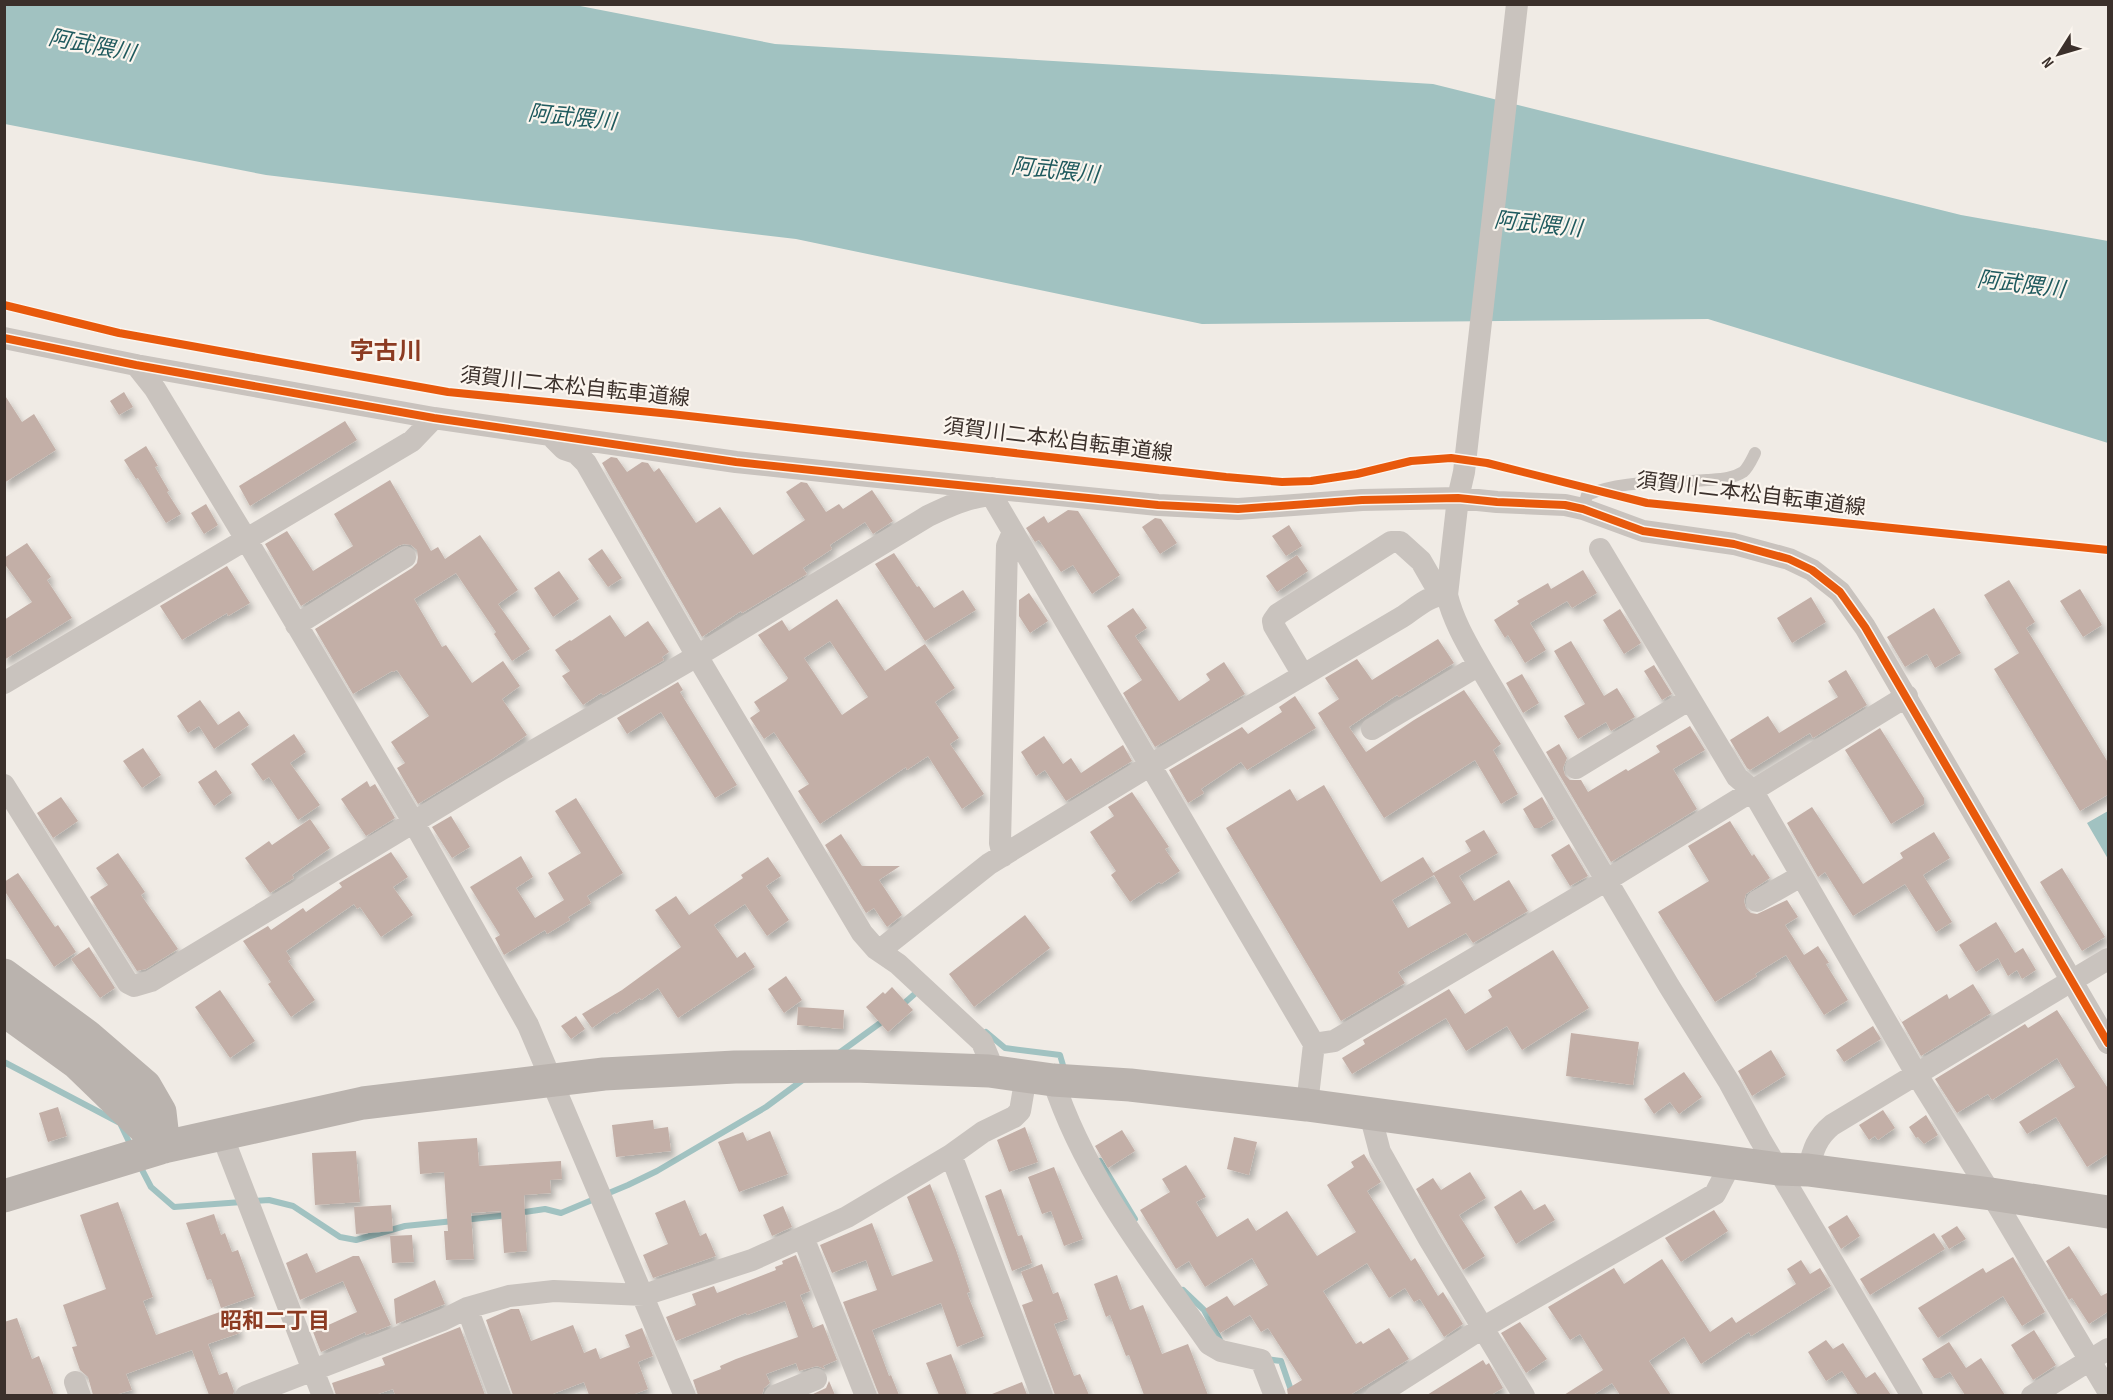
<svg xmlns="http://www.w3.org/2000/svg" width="2113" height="1400" viewBox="0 0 2113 1400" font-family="'Sofia Sans Condensed','Noto Sans JP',sans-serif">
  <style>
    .water { fill: #a1c2c1 }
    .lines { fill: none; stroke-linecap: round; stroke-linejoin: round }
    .stream { stroke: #a1c2c1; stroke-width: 6 }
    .building { fill: #c3afa7; fill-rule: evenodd; filter: url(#shadow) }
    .lane { stroke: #c9c3be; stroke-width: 12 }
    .street { stroke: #c9c3be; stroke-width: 22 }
    .secondary { stroke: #bab3ae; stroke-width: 33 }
    .cycleway-casing { stroke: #fbf5ee; stroke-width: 11 }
    .cycleway { stroke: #e8590c; stroke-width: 8 }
    .labels { text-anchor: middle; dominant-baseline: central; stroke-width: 4.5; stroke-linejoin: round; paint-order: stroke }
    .street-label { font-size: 21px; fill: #3b302b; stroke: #fbf5ee }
    .water-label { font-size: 22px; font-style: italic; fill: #1f5a5e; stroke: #fbf5ee }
    .neighbourhood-label { font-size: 22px; font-weight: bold; fill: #8c3b22; stroke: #fbf5ee }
    .quarter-label { font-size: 24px; font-weight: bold; fill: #8c3b22; stroke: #fbf5ee }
  </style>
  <defs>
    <filter id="shadow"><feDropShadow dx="3.5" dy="6" stdDeviation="3" flood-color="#0004"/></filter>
  </defs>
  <rect width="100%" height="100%" fill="#f0ebe5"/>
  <!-- water -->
  <path class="water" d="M4,5H575L775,44L1433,84L1961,215L2108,241V443L1708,319L1202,324L796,239L266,175L5,124Z
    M2108,811V859L2087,823Z"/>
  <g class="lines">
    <!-- stream -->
    <path class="stream" d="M901,1006L918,991
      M986,1032L1005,1048L1060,1055L1065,1072
      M839,1053L887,1018
      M4,1062L120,1123L131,1146
      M1100,1161L1135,1219
      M139,1164L151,1187L174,1207L242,1202
      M252,1201L269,1200L293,1206L340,1237L356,1240L405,1226L454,1221
      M518,1213L545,1209L561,1213L628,1185L657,1171L766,1107L804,1079
      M464,1220L508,1215
      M1183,1290L1204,1310L1222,1344
      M1265,1359L1281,1361L1293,1396"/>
  </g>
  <!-- building -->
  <path class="building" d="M124,392L133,407L119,415L110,401Z
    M4,394L22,422L34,414L56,450L4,483Z
    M345,421L357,440L250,506L239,486Z
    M146,446L158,466L155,467L169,491L167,492L181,514L166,523L138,478L136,479L124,460Z
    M611,457L617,458L627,472L642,462L648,463L654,472L659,468L696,523L720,507L753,555L805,520L786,492L801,482L807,483L826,512L839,504L843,509L872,490L893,521L873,534L865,522L830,545L832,549L803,568L807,574L742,613L741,611L702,637L602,463Z
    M390,480L431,551L438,547L445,559L480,535L518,590L498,604L530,649L512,661L494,634L496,632L456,573L414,599L442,647L446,645L472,683L503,661L520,686L502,699L527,735L492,759L418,804L397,768L405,763L391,742L429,716L397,670L393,672L392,671L353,694L315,629L412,568L417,563L418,557L417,550L411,545L404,544L398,546L301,606L265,544L287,531L313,571L353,546L334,514Z
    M206,504L218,525L204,534L191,513Z
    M1068,510L1078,511L1120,575L1092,594L1073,565L1061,572L1039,540L1035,542L1026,528L1044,516L1048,523Z
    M1155,518L1161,519L1177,543L1160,554L1142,527Z
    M1289,525L1302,546L1286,556L1272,536Z
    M27,543L51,577L47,580L72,618L4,660V620L32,602L4,563V558Z
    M602,549L622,578L608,587L588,559Z
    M894,553L917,587L919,586L934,608L963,590L976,610L925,641L875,564Z
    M1297,555L1308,571L1277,592L1266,576Z
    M227,566L250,603L228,616L227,613L182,640L160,606Z
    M1583,570L1597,593L1572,608L1567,601L1530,623L1546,650L1525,663L1508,635L1505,638L1494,620L1519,604L1517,601L1548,583L1551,589Z
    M559,571L579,599L553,617L534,588Z
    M2009,580L2035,622L2026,628L2109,764V794L2080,811L1994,669L2019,653L1984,595Z
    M2080,589L2102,625L2083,637L2060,601Z
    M1029,593L1048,621L1030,633L1019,616V600Z
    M1811,597L1826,622L1792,643L1777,618Z
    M837,599L885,671L925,644L955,688L935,702L959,738L950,744L984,794L962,809L928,756L907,770L906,767L820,824L798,791L809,784L774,732L764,739L750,718L760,711L754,702L786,681L788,678L758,635L782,620L789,631ZM830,641L868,697L842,715L804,658Z
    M1133,608L1147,628L1135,636L1179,701L1210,680L1206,674L1224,662L1245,694L1155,747L1123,693L1142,680L1107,626Z
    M1934,608L1961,653L1935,668L1927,654L1905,667L1887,637Z
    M1620,609L1641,643L1624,654L1603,620Z
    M610,615L625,637L648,621L669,652L662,657L664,660L603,695L601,693L583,705L562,676L570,671L555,650L570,640L571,641Z
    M1438,639L1454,663L1399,697L1397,695L1349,727L1366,752L1414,720L1464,690L1501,744L1493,750L1518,794L1501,804L1475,760L1384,818L1318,713L1339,699L1325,678L1357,659L1372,680Z
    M1571,641L1604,696L1617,688L1635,717L1611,731L1606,722L1578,739L1564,716L1585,704L1554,651Z
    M1654,665L1672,694L1662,700L1644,671Z
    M1846,670L1867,705L1813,738L1810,733L1750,770L1747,768L1730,740L1768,716L1779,733L1838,697L1828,681Z
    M1522,674L1539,703L1523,713L1506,683Z
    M678,682L683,690L680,692L737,785L715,798L661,712L627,734L617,718Z
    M1295,696L1316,728L1247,770L1241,762L1201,789L1204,793L1188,803L1169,770L1242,727L1248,734L1282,712L1279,707Z
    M200,700L218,725L239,711L249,725L214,749L199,726L188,733L177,716Z
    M1690,726L1705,750L1673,769L1697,809L1611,862L1546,752L1559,744L1567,758L1563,768L1565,775L1570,780H1581L1588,792L1626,769L1628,771L1660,752L1656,746Z
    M1880,728L1924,798V804L1891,824L1845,750Z
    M294,734L306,752L290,763L320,805L298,820L269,777L263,781L251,764Z
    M1044,736L1063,764L1071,758L1081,773L1123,745L1132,761L1066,801L1045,770L1036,776L1021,752Z
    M143,748L161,775L142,788L123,761Z
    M216,770L232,793L214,806L198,782Z
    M367,781L370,787L375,784L395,818L366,836L341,799Z
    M1324,785L1381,882L1423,857L1433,873L1471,851L1465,841L1484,830L1498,853L1459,876L1474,901L1509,880L1528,911L1473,943L1466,933L1430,953L1398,972L1405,983L1341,1021L1226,828L1290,789L1297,801ZM1434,875L1451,903L1408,928L1392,900Z
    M1132,792L1169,847L1165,849L1180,871L1161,884L1159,882L1130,902L1111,875L1116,871L1090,832L1114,816L1108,807Z
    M61,797L78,821L53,838L37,813Z
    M1542,797L1554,819L1540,828H1534L1523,809Z
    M576,798L623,873L587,896L591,903L568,917L570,920L547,934L545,930L504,955L495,938L500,935L470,887L521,856L533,877L516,888L535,918L564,900L548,873L581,853L555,811Z
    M1812,807L1863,884L1903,858L1900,853L1934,832L1950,858L1923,875L1952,922L1936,932L1905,884L1853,916L1825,872L1818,877L1787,823Z
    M451,816L470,847L452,858L432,827Z
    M310,819L330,848L292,875L294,878L270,893L245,858L269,841L272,845Z
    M1730,821L1752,856L1754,854L1770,878L1746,894L1744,901L1746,908L1751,913L1757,914L1787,900L1798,917L1785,925L1804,955L1818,946L1829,963L1826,964L1848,1000L1824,1015L1786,955L1755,974L1757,976L1715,1002L1658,912L1709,881L1688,846Z
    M841,834L862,866H900L879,880L902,915L887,927L874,908L866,913L825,845Z
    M1569,844L1588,876L1570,886L1551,855Z
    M391,852L408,877L393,887L413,915L381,937L360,907L357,909L354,904L286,951L291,959L288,961L315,1000L291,1017L268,984L271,982L243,941L268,926L271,930L303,908L306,912L342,887L339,883Z
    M118,853L145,892L141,895L178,949L146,969L137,971L90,897L108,885L96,868Z
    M768,857L781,876L766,886L789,920L767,936L745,904L714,925L737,958L745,952L755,967L678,1018L658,988L641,1000L640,998L616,1014L615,1012L592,1028L582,1014L622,990L681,947L655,910L676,896L689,915L743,878L741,875Z
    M2062,868L2105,937L2082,951L2040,882Z
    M18,873L55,927L58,925L76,952L54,967L4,890V882Z
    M1025,915L1050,948L974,1007L949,974Z
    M1996,922L2015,953L2023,948L2036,970L2022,979L2017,970L2008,976L1998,958L1976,972L1959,945Z
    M89,947L115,988L100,998L71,959Z
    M1553,950L1589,1008L1522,1050L1507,1026L1466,1051L1446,1018L1352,1074L1342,1058L1365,1044L1363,1040L1449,989L1465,1014L1492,997L1488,990Z
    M786,976L802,1000L784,1013L768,989Z
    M1973,984L1991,1013L1921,1056L1896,1012L1902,1022L1947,994L1949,999Z
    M892,987L913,1010L888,1032L866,1007L883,992L885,994Z
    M220,990L255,1041L230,1058L195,1007Z
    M798,1007L844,1010L843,1029L797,1025Z
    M2057,1010L2109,1090V1153L2087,1167L2056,1117L2027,1134L2019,1122L2075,1087L2057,1058L1992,1100L1988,1094L1957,1113L1935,1079L2025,1024L2028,1028Z
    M576,1016L585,1029L571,1039L561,1026Z
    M1873,1026L1881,1039L1844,1062L1836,1050Z
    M1571,1033L1639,1042L1633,1085L1566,1076Z
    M1771,1050L1786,1075L1752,1096L1738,1071Z
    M1684,1072L1702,1097L1679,1114L1670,1102L1654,1114L1644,1099Z
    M58,1107L67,1136L48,1142L39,1113Z
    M1883,1110L1895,1128L1878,1140L1875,1136L1869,1140L1859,1125Z
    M1926,1115L1938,1135L1924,1144L1918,1137L1916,1138L1909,1127Z
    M653,1120L654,1129L668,1127L671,1151L616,1157L612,1125Z
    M1025,1127L1038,1162L1009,1172L997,1140Z
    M1122,1130L1135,1151L1108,1168L1095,1146Z
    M770,1131L788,1174L739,1192L718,1142L743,1132L747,1141Z
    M1234,1137L1257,1142L1249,1175L1227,1169Z
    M477,1138L479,1166L561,1161L562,1179L550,1180L551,1193L524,1195L527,1251L504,1253L501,1211L471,1213L474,1259L446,1260L444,1231H448L444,1172L420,1174L418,1142Z
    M356,1151L360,1202L315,1205L312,1153Z
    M1364,1154L1381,1182L1367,1191L1411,1261L1415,1258L1438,1296L1443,1292L1463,1324L1444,1337L1420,1299L1414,1302L1405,1288L1389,1298L1367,1263L1323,1291L1356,1344L1361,1341L1363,1344L1389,1328L1409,1359L1350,1395H1288L1287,1389L1302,1380L1268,1328L1261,1332L1250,1315L1220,1333L1205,1309L1227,1296L1234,1306L1268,1285L1252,1258L1205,1287L1189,1261L1176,1269L1140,1210L1170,1192L1162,1179L1186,1165L1206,1197L1196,1202L1217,1237L1248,1218L1256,1231L1287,1211L1317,1256L1356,1232L1327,1185L1354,1167L1351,1162Z
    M1054,1167L1083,1239L1064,1246L1051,1211L1042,1214L1028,1177Z
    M1470,1172L1486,1198L1459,1215L1485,1256L1463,1270L1416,1189L1433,1178L1441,1190Z
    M930,1184L956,1250L970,1292L967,1293L984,1336L957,1347L941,1303L872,1330L889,1376L891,1375L899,1395H879L843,1302L877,1290L866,1260L832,1273L820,1245L872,1223L892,1276L933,1261L907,1197Z
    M1001,1189L1018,1236L1022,1235L1032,1263L1012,1271L985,1196Z
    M1521,1190L1534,1210L1545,1204L1555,1220L1516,1244L1494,1207Z
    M685,1200L700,1236L706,1233L716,1256L653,1278L643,1255L668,1244L655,1213Z
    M118,1202L153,1297L143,1301L156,1335L231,1308L240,1333L208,1344L219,1375L227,1372L234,1391L233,1395H209L192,1350L126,1374L132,1390L115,1395H93L88,1377L80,1370L72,1347L77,1346L63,1305L106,1289L80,1215Z
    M391,1205L393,1231L356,1234L354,1207Z
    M783,1206L792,1227L772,1236L763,1215Z
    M1714,1210L1728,1231L1681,1262L1665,1238Z
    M214,1214L221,1235L225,1233L232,1252L238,1250L255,1296L221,1308L211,1279L207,1280L186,1223Z
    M1847,1215L1860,1236L1841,1249L1828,1227Z
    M1957,1226L1966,1239L1949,1249L1941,1236Z
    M1934,1233L1945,1249L1870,1295L1860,1279Z
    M412,1235L414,1262L392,1263L390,1236Z
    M2069,1246L2101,1296L2109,1292V1311L2089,1324L2072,1298L2069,1300L2046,1261Z
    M307,1253L316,1273L353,1256H359L391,1325L366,1335L365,1332L321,1352L313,1332L357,1312L343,1281L300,1300L286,1263Z
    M796,1255L810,1291L800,1295L813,1328L823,1324L837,1360L823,1366L825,1369L817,1366L799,1371L796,1363L766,1374L770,1383L764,1388L762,1395H698L693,1380L721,1369L720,1366L736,1359L798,1337L785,1301L747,1315L746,1313L676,1341L666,1317L696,1305L692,1294L714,1286L717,1293L776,1270L775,1267L783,1264L782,1261Z
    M2013,1257L2045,1312L2022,1326L2003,1296L1938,1338L1918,1308L1983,1268L1986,1273Z
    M1662,1259L1710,1332L1732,1317L1736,1323L1796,1284L1787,1269L1801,1260L1810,1274L1820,1268L1831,1286L1751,1336L1749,1332L1701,1364L1684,1337L1649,1361L1671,1395H1620L1612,1383L1593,1395H1564L1603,1370L1580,1334L1570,1340L1548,1307L1614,1268L1624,1284Z
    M1042,1264L1053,1294L1058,1292L1068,1319L1054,1324L1074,1376L1080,1374L1089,1395H1055L1022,1305L1033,1301L1021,1272Z
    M1117,1275L1130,1310L1143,1305L1162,1354L1188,1344L1208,1395H1144L1129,1355L1126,1356L1110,1315L1106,1317L1094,1284Z
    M435,1280L445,1304L396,1324L394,1299Z
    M511,1309H519L531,1341L573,1325L584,1353L596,1348L600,1359L630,1347L625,1335L642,1328L653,1356L638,1362L648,1389L632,1395H589L584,1382L550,1395H513L486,1320Z
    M17,1318L32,1359L39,1356L54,1395H4V1322Z
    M1520,1322L1547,1359L1526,1373L1501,1333Z
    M460,1327L485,1395H395L393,1389L375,1395H336L332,1383L385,1365L382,1358Z
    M2034,1330L2056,1365L2033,1380L2011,1345Z
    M1826,1340L1833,1349L1843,1343L1866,1378L1875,1372L1891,1395H1858L1842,1371L1826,1381L1808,1352Z
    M1949,1342L1966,1368L1981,1358L2005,1395H1965L1950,1372L1940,1378H1934L1922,1359Z
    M951,1354L967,1395H939L926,1363Z
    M1483,1360L1486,1365L1489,1363L1503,1388L1491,1395H1427Z
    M829,1381L835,1395H811L826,1388Z
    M1022,1382L1027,1395H992V1394Z"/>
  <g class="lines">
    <!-- lane -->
    <path class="lane" d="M1583,509L1587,495C1624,479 1667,484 1707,480C1719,479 1732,479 1743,472C1748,468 1752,459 1755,453"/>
    <!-- street -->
    <path class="street" d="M1517,4L1464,472L1458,498L1447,595C1453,620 1466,642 1479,665L1669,986L1729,1082L1760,1139L1912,1396
      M4,338L136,365L434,418L736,462L868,476L1158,505L1238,509L1362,500L1458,498L1497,502L1565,505L1583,509L1643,531L1734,544L1789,559L1812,570L1840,592L1865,627L2108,1043
      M136,365L155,389L246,539L414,823L528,1025L685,1396
      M554,439L564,449L576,453L586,463L697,656L862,933L876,949L898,964L982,1042L989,1059V1071
      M992,488L995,501L1314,1044L1307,1105
      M1600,549L1737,777L1752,790L1917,1075L1991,1194L2108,1391
      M296,625L405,557
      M1303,675L1274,626L1273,621L1278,614L1391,542H1400L1421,561L1440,594
      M4,683L412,441L434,418
      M1372,729L1479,665
      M1576,768L1690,699
      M4,785L128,983L134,986L151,981L495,773L697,656L928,516C949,506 966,498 989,495
      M1003,856L1000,843L1007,546L1013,532
      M1757,901L1801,876
      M879,951L989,864L1149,766L1402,617C1416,608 1430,594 1447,595
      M1314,1044L1334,1041L1607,880L1907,696
      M1053,1080C1085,1178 1150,1260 1209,1344L1221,1351L1261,1360L1275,1396
      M1370,1114L1380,1152L1429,1239L1524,1396
      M222,1135L323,1396
      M951,1155L1042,1396
      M1808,1170C1813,1151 1816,1138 1832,1125L2108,959
      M803,1237L866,1396
      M467,1308L500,1396
      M75,1382L80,1396
      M246,1396L443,1320L467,1308L509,1296L554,1291L644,1295L752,1260L847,1217L951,1155L983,1132L1014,1117L1020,1111L1026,1076
      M775,1396L816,1379
      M1376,1396L1484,1327L1715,1194L1732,1161
      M2032,1396L2108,1349"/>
    <!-- secondary -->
    <path class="secondary" d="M4,975L87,1036L145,1086L160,1112L164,1147
      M4,1010L76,1062L164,1147
      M4,1196L164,1147L363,1103L604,1074L735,1067L854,1066L989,1071L1053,1080L1130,1085L1307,1105L1778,1169L1808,1170L1991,1194L2108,1212"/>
    <!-- cycleway casing -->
    <g class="cycleway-casing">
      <path id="cycleway" d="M4,305L119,333L448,392L671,414L1226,477L1282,482L1311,481L1357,474L1411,461L1451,458L1487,463L1647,503L2108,550
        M4,338L136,365L434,418L736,462L868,476L1158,505L1238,509L1362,500L1458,498L1497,502L1565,505L1583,509L1643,531L1734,544L1789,559L1812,570L1840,592L1865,627L2108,1043"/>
    </g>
    <!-- cycleway -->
    <use href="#cycleway" class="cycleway"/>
  </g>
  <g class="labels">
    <!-- street labels -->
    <g class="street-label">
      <text transform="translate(575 387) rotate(6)">須賀川二本松自転車道線</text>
      <text transform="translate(1058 440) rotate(7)">須賀川二本松自転車道線</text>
      <text transform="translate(1751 494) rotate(7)">須賀川二本松自転車道線</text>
    </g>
    <!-- water labels -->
    <g class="water-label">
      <text transform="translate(92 46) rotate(11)">阿武隈川</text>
      <text transform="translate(572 118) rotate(6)">阿武隈川</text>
      <text transform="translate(1055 171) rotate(6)">阿武隈川</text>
      <text transform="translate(1538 225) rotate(6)">阿武隈川</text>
      <text transform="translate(2021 285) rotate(7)">阿武隈川</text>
    </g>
    <!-- neighbourhood labels -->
    <g class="neighbourhood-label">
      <text x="275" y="1321">昭和二丁目</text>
    </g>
    <!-- quarter labels -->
    <g class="quarter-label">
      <text x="386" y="351">字古川</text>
    </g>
  </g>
  <!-- border -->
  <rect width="2113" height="1400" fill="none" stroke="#3b302b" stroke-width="12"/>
  <!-- north arrow -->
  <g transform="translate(2059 54) rotate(233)" stroke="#fbf5ee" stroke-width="4.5" paint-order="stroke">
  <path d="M0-4.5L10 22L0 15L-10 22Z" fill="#3b302b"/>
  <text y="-9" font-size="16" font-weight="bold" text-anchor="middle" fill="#3b302b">N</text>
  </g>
</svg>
